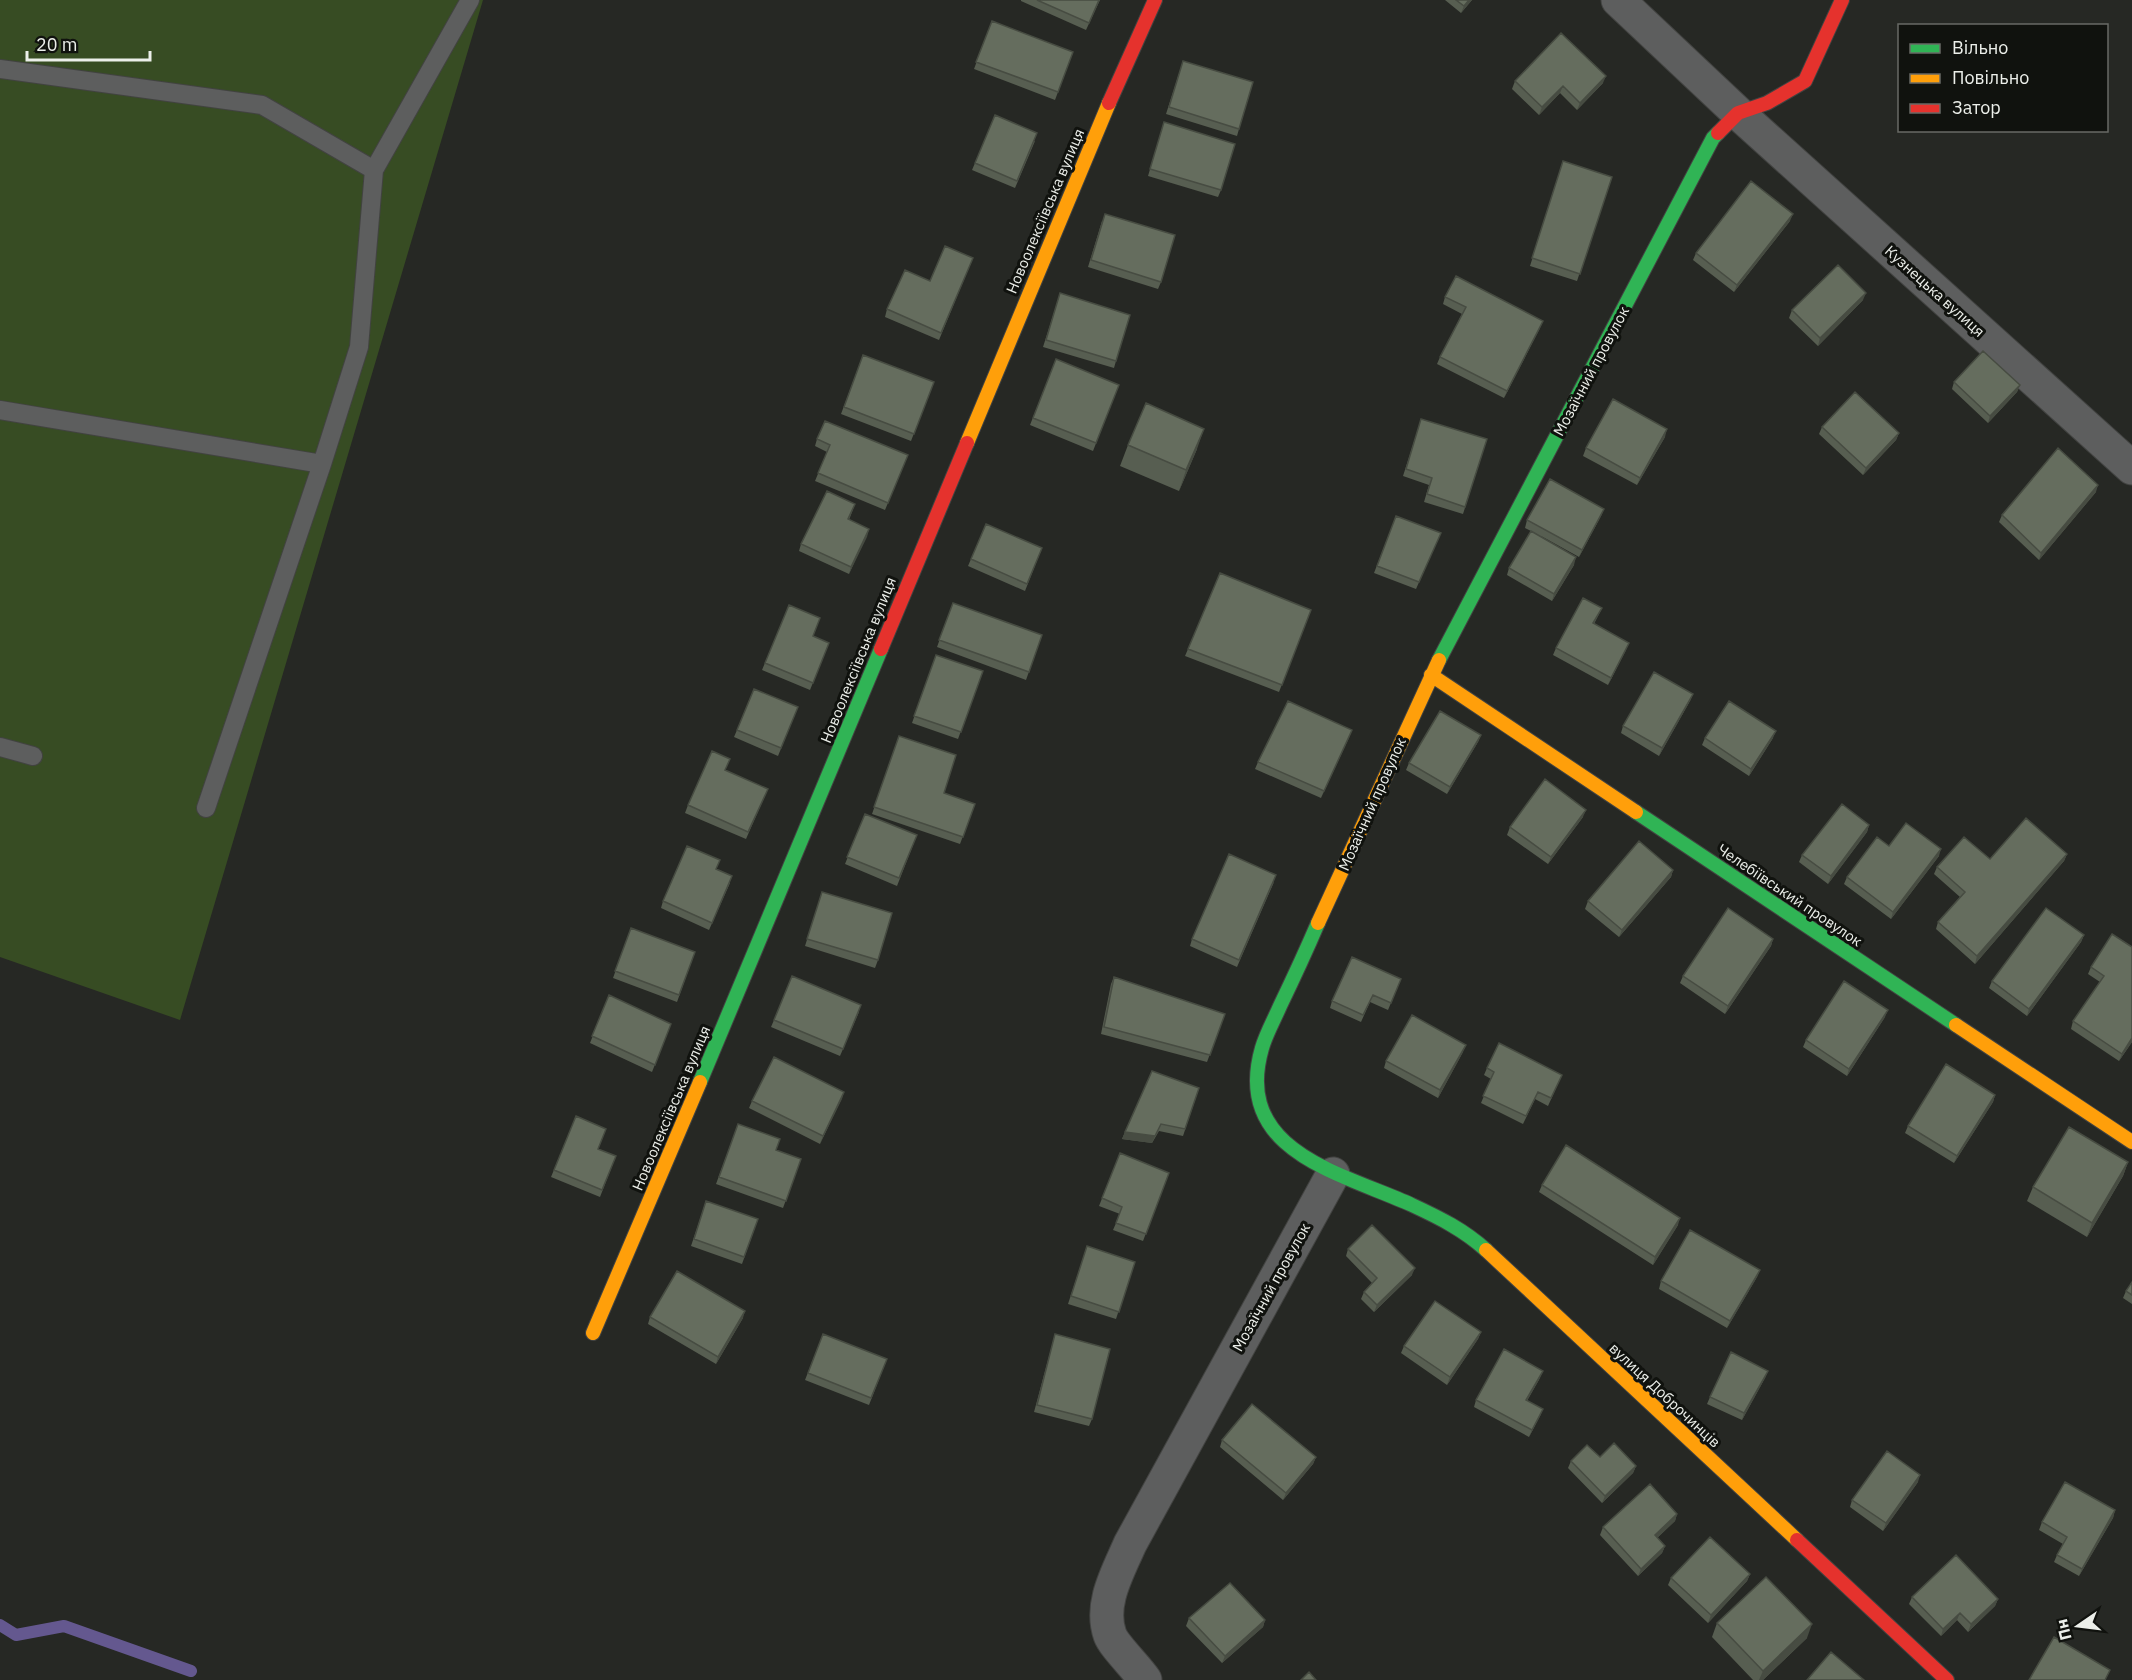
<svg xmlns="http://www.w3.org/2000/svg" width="2132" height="1680" viewBox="0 0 2132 1680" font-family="'IBM Plex Sans',sans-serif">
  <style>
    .green { fill: #374c23 }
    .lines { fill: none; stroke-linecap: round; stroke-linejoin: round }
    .stream { stroke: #64588f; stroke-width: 12 }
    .lane-casing { stroke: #424341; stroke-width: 20 }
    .street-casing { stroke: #424341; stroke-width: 35 }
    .fast-casing { stroke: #424341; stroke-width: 16 }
    .slow-casing { stroke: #424341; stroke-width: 16 }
    .jam-casing { stroke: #424341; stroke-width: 16 }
    .lane { stroke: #5d5e5e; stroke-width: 18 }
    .street { stroke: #5d5e5e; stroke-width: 33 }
    .fast { stroke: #30b455; stroke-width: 14 }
    .slow { stroke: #ff9f0a; stroke-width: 14 }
    .jam { stroke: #e5322d; stroke-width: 14 }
    .wall { fill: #575e51 }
    .shaded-wall { fill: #474c42 }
    .building { fill: #656d5e; stroke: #474c42; stroke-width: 1.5 }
    .labels { text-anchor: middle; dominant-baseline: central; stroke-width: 6; stroke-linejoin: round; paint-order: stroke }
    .street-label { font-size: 15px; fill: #ecefea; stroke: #10120e }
  </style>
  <rect width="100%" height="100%" fill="#262824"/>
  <!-- green -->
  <path class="green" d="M0,0H483L180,1020L0,957Z"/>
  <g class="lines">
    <!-- stream -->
    <path class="stream" d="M0,1625L16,1635L64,1626L191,1671"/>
    <!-- lane casing -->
    <g class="lane-casing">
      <path id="lane" d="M0,69L262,105L374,170
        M0,410L322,464
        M0,747L33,756
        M206,808L322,464L359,347L374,170L470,0"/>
    </g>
    <!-- street casing -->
    <g class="street-casing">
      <path id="street" d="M1618,0L1738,113L2132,468
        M1145,1680C1137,1668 1114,1646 1110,1635C1099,1604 1118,1572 1130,1544L1333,1174"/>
    </g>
    <!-- fast casing -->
    <g class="fast-casing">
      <path id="fast" d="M1439,660L1713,138L1718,133
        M1636,812L1956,1025
        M1318,923C1306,951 1293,979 1280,1006C1274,1020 1266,1034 1262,1048C1232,1152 1342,1173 1412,1205C1440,1218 1464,1230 1486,1250
        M700,1082L881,649"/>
    </g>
    <!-- slow casing -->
    <g class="slow-casing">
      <path id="slow" d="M967,443L1109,103
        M1431,675L1636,812
        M1318,923L1439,660
        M1956,1025L2132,1142
        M1486,1250L1797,1540
        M593,1333L700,1082"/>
    </g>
    <!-- jam casing -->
    <g class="jam-casing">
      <path id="jam" d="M1109,103L1155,0
        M1718,133L1738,113L1767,103L1805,81L1842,0
        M881,649L967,443
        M1797,1540L1947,1680"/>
    </g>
    <!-- lane -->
    <use href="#lane" class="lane"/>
    <!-- street -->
    <use href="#street" class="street"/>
    <!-- fast -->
    <use href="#fast" class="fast"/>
    <!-- slow -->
    <use href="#slow" class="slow"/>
    <!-- jam -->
    <use href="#jam" class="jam"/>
  </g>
  <!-- wall -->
  <path class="wall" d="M1021,0H1100L1086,30L1021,1Z
    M1445,0H1472L1461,13Z
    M992,21L1073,52L1055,100L974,69Z
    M1183,61L1239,129L1237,136L1166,114Z
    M1515,81L1603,83L1577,110L1560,93L1539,115L1512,89Z
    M1164,122L1221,190L1218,197L1148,176Z
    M1035,141L1015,188L972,170L975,163Z
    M1563,161L1612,177L1577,281L1530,266Z
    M1102,221L1161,282L1158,289L1088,267Z
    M1790,221L1734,292L1693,260L1696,253Z
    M973,258L939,340L885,317L887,309L930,281Z
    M1445,297L1540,328L1504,398L1437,364L1440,357L1462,314L1443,304Z
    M1058,300L1116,361L1114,368L1043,347Z
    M1863,300L1818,346L1789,318L1792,310Z
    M863,355L934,382L911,441L841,414Z
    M1056,359L1119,385L1093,451L1030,425Z
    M1954,382L2020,385L2017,392L1988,423L1952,389Z
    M1419,426L1487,439L1463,514L1424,502L1429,485L1403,476Z
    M1822,427L1899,433L1896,440L1863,475L1819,434Z
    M1665,437L1637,485L1583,456L1586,448Z
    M817,439L908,455L885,510L815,481L827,452L815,446Z
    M1128,445L1197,449L1179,491L1120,466Z
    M2096,492L2039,560L1999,522L2002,515Z
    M855,504L849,520L869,529L849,574L799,551L801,544Z
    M1604,509L1601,516L1579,557L1541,536L1574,565L1552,601L1507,575L1509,568L1531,531L1525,528L1527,520Z
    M1396,516L1441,533L1416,589L1374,573Z
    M1042,548L1025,591L968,566L971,559Z
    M953,603L1042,635L1026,680L937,647Z
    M789,605L813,636L829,643L810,690L762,670Z
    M1602,608L1594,624L1626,650L1608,685L1553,655L1556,648Z
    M1311,610L1279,692L1185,656L1188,649Z
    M936,655L983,671L958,739L912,723Z
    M1693,694L1690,701L1659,756L1621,733L1623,726Z
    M798,707L778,756L734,737L737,730Z
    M1352,730L1321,798L1255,769L1258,762Z
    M1481,735L1478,742L1447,794L1406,770L1409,763Z
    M899,736L944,793L975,804L960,844L872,814Z
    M1705,738H1773L1749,776L1702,745Z
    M725,770L768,789L746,839L685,813L688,805Z
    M865,814L917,835L897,886L845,864Z
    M1583,817L1548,864L1507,835L1510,827Z
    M1869,825L1867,832L1828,884L1799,862L1802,855Z
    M1889,846L1939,856L1891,919L1844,884L1847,877Z
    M2067,854L2064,861L1975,964L1936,929L1938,922L1960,897L1934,874L1937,867L1990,859Z
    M716,869L730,883L709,930L661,908L663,901Z
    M1673,870L1671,877L1619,937L1585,909L1588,901Z
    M1274,882L1237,967L1190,946L1192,939Z
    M822,892L878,960L875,968L805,946Z
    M631,928L695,952L677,1002L613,978Z
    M2112,934L2132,1042L2119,1061L2071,1029L2073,1021L2100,982L2088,974L2091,967Z
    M2084,935L2081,942L2027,1016L1989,988L1992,981Z
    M1773,939L1771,946L1725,1014L1680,983L1683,976Z
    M1114,977L1225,1014L1207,1062L1101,1034L1111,984Z
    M1401,979L1388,1010L1370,1002L1361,1022L1330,1008L1332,1001Z
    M609,995L671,1024L652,1072L590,1043Z
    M859,1012L840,1056L771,1027L774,1020Z
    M1885,1017L1847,1076L1803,1047L1806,1040Z
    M1463,1052L1438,1098L1384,1068L1386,1061Z
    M1487,1068L1562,1075L1548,1106L1535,1099L1523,1124L1481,1103L1491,1079L1484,1075Z
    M1199,1088L1183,1136L1159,1131L1152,1143L1122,1139L1125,1132Z
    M844,1092L820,1144L749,1108L752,1101Z
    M1995,1095L1993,1102L1954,1163L1905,1133L1908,1126Z
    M576,1116L598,1149L616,1156L600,1197L551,1177Z
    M738,1124L776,1150L801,1159L783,1208L716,1184Z
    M1120,1153L1169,1173L1143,1241L1113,1230L1120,1214L1099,1206Z
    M2128,1162L2123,1176L2087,1237L2027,1201L2033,1187Z
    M1542,1185L1678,1225L1653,1265L1539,1192Z
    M706,1201L758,1219L742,1264L691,1246Z
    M1087,1246L1135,1262L1116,1319L1068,1304Z
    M1348,1249L1412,1275L1374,1312L1361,1299L1364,1292L1372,1283L1346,1256Z
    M1760,1270L1757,1277L1727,1328L1659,1289L1661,1281Z
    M2132,1282V1304L2123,1298L2126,1291Z
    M650,1317L743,1318L716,1364L648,1324Z
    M1481,1332L1478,1339L1447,1385L1401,1353L1404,1346Z
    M823,1334L887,1359L869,1405L805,1380Z
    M1055,1334L1092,1419L1089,1426L1034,1412Z
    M1768,1371L1765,1378L1742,1420L1707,1404L1710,1397Z
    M1540,1378L1527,1401L1543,1409L1540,1416L1529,1437L1474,1407L1476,1400Z
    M1222,1440L1316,1457L1313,1464L1283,1500L1220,1447Z
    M1600,1457L1636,1466L1633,1473L1602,1503L1568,1468L1571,1461Z
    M1918,1482L1883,1531L1850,1507L1852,1500Z
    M2115,1510L2113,1518L2079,1576L2054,1562L2057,1555L2063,1544L2039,1530L2042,1522Z
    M1677,1514L1675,1521L1657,1538L1665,1546L1662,1553L1638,1576L1600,1535L1603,1527Z
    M1750,1574L1747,1581L1708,1623L1668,1585L1671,1578Z
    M1912,1597L1998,1599L1995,1606L1968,1632L1957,1620L1941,1636L1909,1604Z
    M1189,1618L1265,1620L1263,1627L1222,1663L1186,1626Z
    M1717,1623L1807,1638L1763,1680H1753L1712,1637Z"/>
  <!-- shaded-wall -->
  <path class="shaded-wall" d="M1469,0H1472L1461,13L1464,6Z
    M1606,76L1603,83L1577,110L1580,103Z
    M1563,86L1560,93L1539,115L1542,107Z
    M1793,214L1790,221L1734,292L1737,285Z
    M1866,293L1863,300L1818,346L1820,338Z
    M1543,321L1540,328L1504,398L1507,391Z
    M2020,385L2017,392L1988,423L1990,416Z
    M1204,429L1197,449L1179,491L1186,470Z
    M1667,429L1665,437L1637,485L1640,478Z
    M1899,433L1896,440L1863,475L1866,468Z
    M2098,485L2096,492L2039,560L2041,553Z
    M1604,509L1601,516L1579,557L1582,550Z
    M869,529L867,537L849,574L851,567Z
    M1576,557L1574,565L1552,601L1554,594Z
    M1629,643L1626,650L1608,685L1611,678Z
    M1693,694L1690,701L1659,756L1662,748Z
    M1352,730L1349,738L1321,798L1324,791Z
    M1776,731L1773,738L1749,776L1751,769Z
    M1481,735L1478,742L1447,794L1450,787Z
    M1586,810L1583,817L1548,864L1551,857Z
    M1869,825L1867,832L1828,884L1831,876Z
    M1941,849L1939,856L1891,919L1893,912Z
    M2067,854L2064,861L1975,964L1977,956Z
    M1673,870L1671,877L1619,937L1622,930Z
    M2084,935L2081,942L2027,1016L2029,1009Z
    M1773,939L1771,946L1725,1014L1728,1006Z
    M1888,1010L1885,1017L1847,1076L1849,1069Z
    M2132,1038V1042L2119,1061L2122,1054Z
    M1466,1045L1463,1052L1438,1098L1440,1090Z
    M844,1092L842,1099L820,1144L823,1136Z
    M1995,1095L1993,1102L1954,1163L1957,1156Z
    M1161,1124L1152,1143L1122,1139L1125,1132Z
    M2128,1162L2123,1176L2087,1237L2092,1223Z
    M1680,1218L1678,1225L1653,1265L1655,1257Z
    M1415,1268L1412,1275L1374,1312L1377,1305Z
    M1760,1270L1757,1277L1727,1328L1730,1321Z
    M745,1311L743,1318L716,1364L718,1357Z
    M1481,1332L1478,1339L1447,1385L1450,1377Z
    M1543,1371L1540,1378L1523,1407L1526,1400Z
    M1768,1371L1765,1378L1742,1420L1744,1413Z
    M1543,1409L1540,1416L1529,1437L1532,1430Z
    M1316,1457L1313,1464L1283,1500L1286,1493Z
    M1636,1466L1633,1473L1602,1503L1605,1496Z
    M1920,1475L1918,1482L1883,1531L1886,1523Z
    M2115,1510L2113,1518L2079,1576L2082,1569Z
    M1677,1514L1675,1521L1653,1542L1655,1535Z
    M1665,1546L1662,1553L1638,1576L1641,1569Z
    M1750,1574L1747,1581L1708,1623L1711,1615Z
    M1998,1599L1995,1606L1968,1632L1971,1624Z
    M1960,1613L1957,1620L1941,1636L1943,1629Z
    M1265,1620L1263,1627L1222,1663L1225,1656Z
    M1812,1624L1807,1638L1763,1680H1759L1763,1671Z"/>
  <!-- building -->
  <path class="building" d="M1037,0H1099L1089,23Z
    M1456,0H1469L1464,6Z
    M992,21L1073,52L1058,92L976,62Z
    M1561,33L1606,76L1580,103L1563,86L1542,107L1515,81Z
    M1183,61L1253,82L1239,129L1169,107Z
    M995,115L1037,133L1017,181L975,163Z
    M1164,122L1235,144L1221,190L1150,169Z
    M1563,161L1612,177L1580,274L1532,258Z
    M1751,181L1793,214L1737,285L1696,253Z
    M1105,214L1175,235L1161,282L1091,260Z
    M945,246L973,258L941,333L887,309L905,270L930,281Z
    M1838,265L1866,293L1820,338L1792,310Z
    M1456,276L1543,321L1507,391L1440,357L1466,307L1445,297Z
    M1060,293L1130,315L1116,361L1046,340Z
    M1983,351L2020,385L1990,416L1954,382Z
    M863,355L934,382L914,434L844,407Z
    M1056,359L1119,385L1096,443L1033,418Z
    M1855,392L1899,433L1866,468L1822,427Z
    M1613,399L1667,429L1640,478L1586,448Z
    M1146,403L1204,429L1186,470L1128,445Z
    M1421,419L1487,439L1465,507L1427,494L1432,478L1406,469Z
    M825,421L908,455L888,503L818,473L830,445L817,439Z
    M2058,448L2098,485L2041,553L2002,515Z
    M1550,479L1604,509L1582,550L1527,520Z
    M827,491L855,504L848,519L869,529L851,567L801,544Z
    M1396,516L1441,533L1419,582L1377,566Z
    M986,524L1042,548L1027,584L971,559Z
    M1531,531L1576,557L1554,594L1509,568Z
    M1220,573L1311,610L1282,685L1188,649Z
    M1583,598L1602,608L1593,623L1629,643L1611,678L1556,648Z
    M953,603L1042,635L1029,672L939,640Z
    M789,605L820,618L813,636L829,643L813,683L765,663Z
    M936,655L983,671L961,732L914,716Z
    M1654,672L1693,694L1662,748L1623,726Z
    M754,689L798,707L781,748L737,730Z
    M1288,701L1352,730L1324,791L1258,762Z
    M1729,701L1776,731L1751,769L1705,738Z
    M1440,711L1481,735L1450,787L1409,763Z
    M899,736L956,755L944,793L975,804L963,837L874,807Z
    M712,751L730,759L725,770L768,789L748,832L688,805Z
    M1545,779L1586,810L1551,857L1510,827Z
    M1842,804L1869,825L1831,876L1802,855Z
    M865,814L917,835L899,878L847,857Z
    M2026,818L2067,854L1977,956L1938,922L1965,892L1937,867L1964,837L1990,859Z
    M1906,823L1941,849L1893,912L1847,877L1877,837L1889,846Z
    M1639,841L1673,870L1622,930L1588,901Z
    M687,846L720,860L716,869L732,876L712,923L663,901Z
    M1229,854L1276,875L1239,960L1192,939Z
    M822,892L892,913L878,960L807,939Z
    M1728,908L1773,939L1728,1006L1683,976Z
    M2046,908L2084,935L2029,1009L1992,981Z
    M631,928L695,952L679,995L615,971Z
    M2112,934L2132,947V1038L2122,1054L2073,1021L2104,976L2091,967Z
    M1352,957L1401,979L1391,1003L1373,995L1363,1015L1332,1001Z
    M792,976L861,1005L843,1049L774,1020Z
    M1114,977L1225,1014L1210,1055L1104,1027Z
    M1844,981L1888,1010L1849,1069L1806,1040Z
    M609,995L671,1024L655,1065L592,1036Z
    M1412,1015L1466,1045L1440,1090L1386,1061Z
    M1499,1043L1562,1075L1551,1098L1538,1092L1526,1116L1483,1096L1494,1072L1487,1068Z
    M774,1057L844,1092L823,1136L752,1101Z
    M1946,1064L1995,1095L1957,1156L1908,1126Z
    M1152,1071L1199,1088L1185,1129L1161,1124L1155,1136L1125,1132Z
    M576,1116L606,1129L598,1149L616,1156L602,1190L554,1170Z
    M738,1124L780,1139L776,1150L801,1159L786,1201L719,1177Z
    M2069,1127L2128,1162L2092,1223L2033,1187Z
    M1566,1145L1680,1218L1655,1257L1542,1185Z
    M1120,1153L1169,1173L1146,1234L1116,1223L1122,1207L1102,1198Z
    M706,1201L758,1219L744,1257L694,1239Z
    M1372,1225L1415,1268L1377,1305L1364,1292L1377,1278L1348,1249Z
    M1690,1230L1760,1270L1730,1321L1661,1281Z
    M1087,1246L1135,1262L1119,1312L1071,1296Z
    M677,1271L745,1311L718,1357L650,1317Z
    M2132,1282V1295L2126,1291Z
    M1435,1301L1481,1332L1450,1377L1404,1346Z
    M823,1334L887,1359L871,1398L808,1373Z
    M1055,1334L1110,1349L1092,1419L1037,1405Z
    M1504,1349L1543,1371L1526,1400L1543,1409L1532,1430L1476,1400Z
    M1731,1352L1768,1371L1744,1413L1710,1397Z
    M1252,1404L1316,1457L1286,1493L1222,1440Z
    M1614,1443L1636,1466L1605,1496L1571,1461L1587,1445L1600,1457Z
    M1887,1451L1920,1475L1886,1523L1852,1500Z
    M2065,1482L2115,1510L2082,1569L2057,1555L2067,1537L2042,1522Z
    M1650,1484L1677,1514L1655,1535L1665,1546L1641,1569L1603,1527Z
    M1710,1537L1750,1574L1711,1615L1671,1578Z
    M1956,1555L1998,1599L1971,1624L1960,1613L1943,1629L1912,1597Z
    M1766,1577L1812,1624L1763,1671L1717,1623Z
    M1230,1583L1265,1620L1225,1656L1189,1618Z
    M2054,1637L2110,1670L2105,1680H2029Z
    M1831,1652L1864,1680H1807Z
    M1309,1672L1316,1680H1301Z"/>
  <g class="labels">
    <!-- street labels -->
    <g class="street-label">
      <text transform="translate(1045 211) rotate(-67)">Новоолексіївська вулиця</text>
      <text transform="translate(1935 291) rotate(42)">Кузнецька вулиця</text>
      <text transform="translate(1591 371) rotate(-62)">Мозаїчний провулок</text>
      <text transform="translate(858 660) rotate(-68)">Новоолексіївська вулиця</text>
      <text transform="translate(1372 804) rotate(-66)">Мозаїчний провулок</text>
      <text transform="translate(1790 895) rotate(34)">Челебіївський провулок</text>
      <text transform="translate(671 1108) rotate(-67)">Новоолексіївська вулиця</text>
      <text transform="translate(1271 1287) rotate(-61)">Мозаїчний провулок</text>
      <text transform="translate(1665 1395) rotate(43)">вулиця Доброчинців</text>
    </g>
  </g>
  <!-- legend -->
  <rect x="1898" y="24" width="210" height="108" fill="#10120e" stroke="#686a66" stroke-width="1.5"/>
  <rect x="1910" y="44" width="30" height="9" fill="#30b455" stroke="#686a66" stroke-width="1.5"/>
  <text x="1952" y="54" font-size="18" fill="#ecefea">Вільно</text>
  <rect x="1910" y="74" width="30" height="9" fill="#ff9f0a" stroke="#686a66" stroke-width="1.5"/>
  <text x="1952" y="84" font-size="18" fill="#ecefea">Повільно</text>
  <rect x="1910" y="104" width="30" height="9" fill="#e5322d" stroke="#686a66" stroke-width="1.5"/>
  <text x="1952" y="114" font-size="18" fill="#ecefea">Затор</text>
  <!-- north arrow -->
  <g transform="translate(2078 1626) rotate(256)" stroke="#10120e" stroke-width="4.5" paint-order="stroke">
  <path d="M0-4.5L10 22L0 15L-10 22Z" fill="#ecefea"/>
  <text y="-9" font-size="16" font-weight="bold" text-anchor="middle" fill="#ecefea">Пн</text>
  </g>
  <!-- scale -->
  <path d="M27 51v9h123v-9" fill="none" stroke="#ecefea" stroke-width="3"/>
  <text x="36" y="51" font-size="18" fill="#ecefea" stroke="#10120e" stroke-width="4.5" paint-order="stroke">20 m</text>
</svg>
